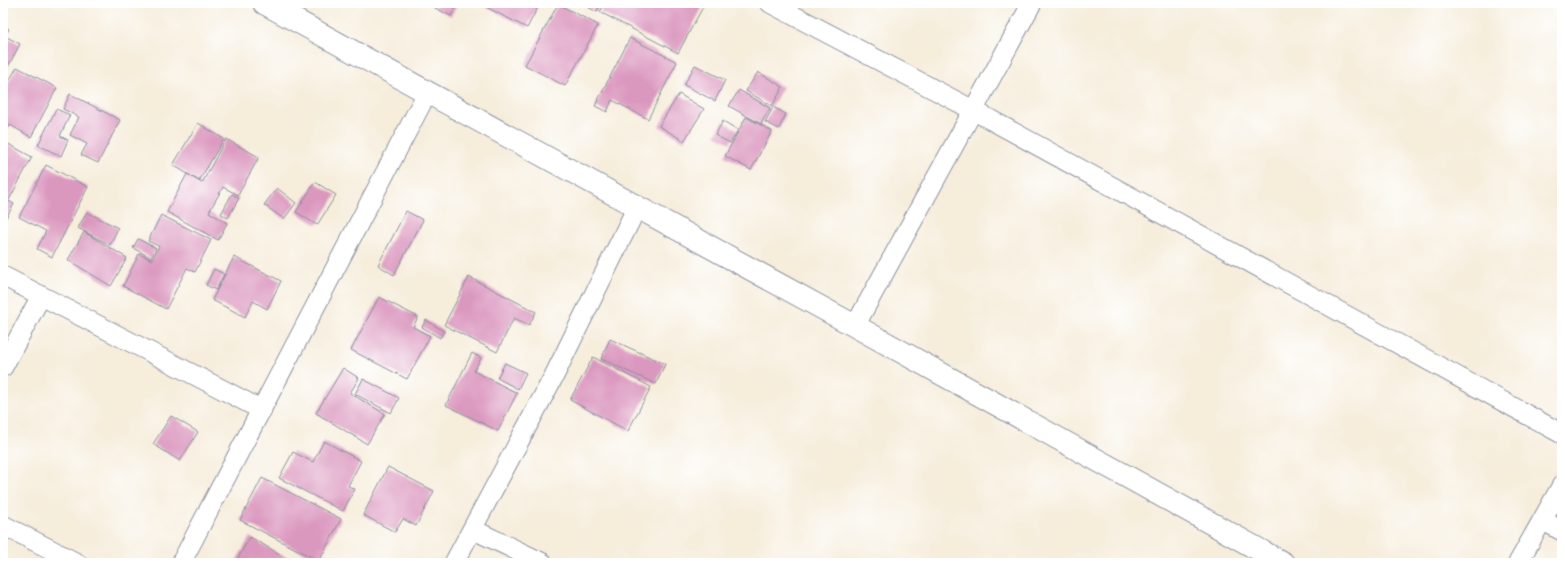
<svg xmlns="http://www.w3.org/2000/svg" width="1565" height="566" viewBox="0 0 1565 566" font-family="Itim,sans-serif">
  <style>
    .building { fill: #db98bf }
    .lines { fill: none; stroke-linecap: round; stroke-linejoin: round }
    .minor-casing { stroke: #888e9c; stroke-width: 21 }
    .tertiary-casing { stroke: #888e9c; stroke-width: 24 }
    .minor { stroke: #fff; stroke-width: 19 }
    .tertiary { stroke: #fff; stroke-width: 22 }
  </style>
  <rect width="100%" height="100%" fill="#fff"/>
  <filter id="ink" filterUnits="userSpaceOnUse"><feTurbulence type="fractalNoise" baseFrequency=".025" numOctaves="2"/><feDisplacementMap in="SourceGraphic" scale="8" xChannelSelector="R" yChannelSelector="G"/><feConvolveMatrix kernelMatrix="1 2 1 2 8 2 1 2 1" color-interpolation-filters="sRGB"/></filter>
  <filter id="wash" filterUnits="userSpaceOnUse"><feTurbulence type="fractalNoise" baseFrequency=".012" numOctaves="4" result="noise"/><feDisplacementMap in="SourceGraphic" scale="16" xChannelSelector="R" yChannelSelector="G"/><feGaussianBlur stdDeviation="0.9" result="paint"/><feColorMatrix in="noise" values="0 0 0 0 0 0 0 0 0 0 0 0 0 0 0 0 0 1.4 0 .05"/><feComposite in="paint" operator="in"/></filter>
  <g filter="url(#wash)">
    <rect width="100%" height="100%" fill="#f6eddb"/>
    <g id="blocks">
      <!-- building -->
      <path class="building" d="M437,3H458L451,16L435,8Z
        M478,3H540L527,28Z
        M580,3H601L597,12Z
        M605,3H705L678,53L600,12Z
        M558,4L598,25L565,86L525,65Z
        M4,26L9,29L5,36L20,44L5,72L3,71Z
        M630,38L677,62L648,119L612,100L607,112L595,106Z
        M695,65L725,80L715,101L684,85Z
        M17,67L57,88L31,137L10,125L8,129L3,127V92Z
        M758,72L783,87L772,106L746,91Z
        M739,90L770,108L761,124L729,106Z
        M70,94L120,120L98,163L81,155L87,144L70,135L79,117L63,109Z
        M679,94L704,109L684,141L659,126Z
        M773,107L786,114L779,129L765,122Z
        M56,109L70,115L60,136L68,140L61,156L38,145Z
        M746,117L772,131L751,170L725,156Z
        M723,121L738,130L730,143L715,135Z
        M198,123L224,139L199,181L173,165Z
        M226,139L259,157L238,195L223,187L209,212L227,223L218,240L167,212L187,174L202,183Z
        M3,141L32,157L9,200L3,197Z
        M46,165L88,187L52,257L37,249L46,231L19,217Z
        M315,182L336,195L317,225L296,212Z
        M277,188L296,203L284,219L264,205Z
        M232,194L239,198L228,218L221,214Z
        M3,198L14,204L3,223Z
        M406,211L423,220L394,275L378,265Z
        M87,212L118,228L110,245L78,228Z
        M161,215L211,240L195,272L187,268L166,309L123,286L139,254L152,260L159,246L148,241Z
        M84,232L127,258L111,286L68,260Z
        M138,239L156,248L151,258L133,248Z
        M234,257L281,281L267,309L253,301L245,317L212,300Z
        M214,269L224,274L216,290L206,285Z
        M469,277L536,312L529,325L514,318L497,352L444,325Z
        M379,297L418,317L413,327L430,336L407,379L351,350Z
        M426,320L444,331L440,338L422,327Z
        M610,339L665,364L656,384L601,359Z
        M472,353L481,358L474,371L517,393L498,431L446,405Z
        M593,357L651,387L628,431L570,400Z
        M505,363L526,373L518,389L497,378Z
        M343,368L359,378L350,393L385,414L367,444L316,413Z
        M363,379L399,398L391,413L355,394Z
        M171,416L198,432L180,461L153,444Z
        M324,441L361,461L348,486L355,489L343,511L279,478L293,452L313,462Z
        M388,467L434,491L416,526L403,519L395,532L363,515Z
        M262,478L341,519L319,561L240,520Z
        M250,537L295,563H235Z"/>
    </g>
  </g>
  <g filter="url(#ink)">
    <use href="#blocks" fill-opacity="0" stroke="#888e9c" stroke-width="1"/>
    <g class="lines">
      <!-- minor casing -->
      <g class="minor-casing">
        <path id="minor" d="M770,3L973,110L1562,434
          M3,276L262,410
          M855,326L1032,3
          M3,367L41,296
          M1542,520L1562,531
          M3,525L77,563
          M472,529L543,563
          M181,563L427,93
          M454,563L554,376L637,207
          M1518,563L1562,485"/>
      </g>
      <!-- tertiary casing -->
      <g class="tertiary-casing">
        <path id="tertiary" d="M264,3L855,326L1283,563"/>
      </g>
      <!-- minor -->
      <use href="#minor" class="minor"/>
      <!-- tertiary -->
      <use href="#tertiary" class="tertiary"/>
    </g>
  </g>
  <!-- margin -->
  <rect width="1565" height="566" fill="none" stroke="#fff" stroke-width="16"/>
</svg>
